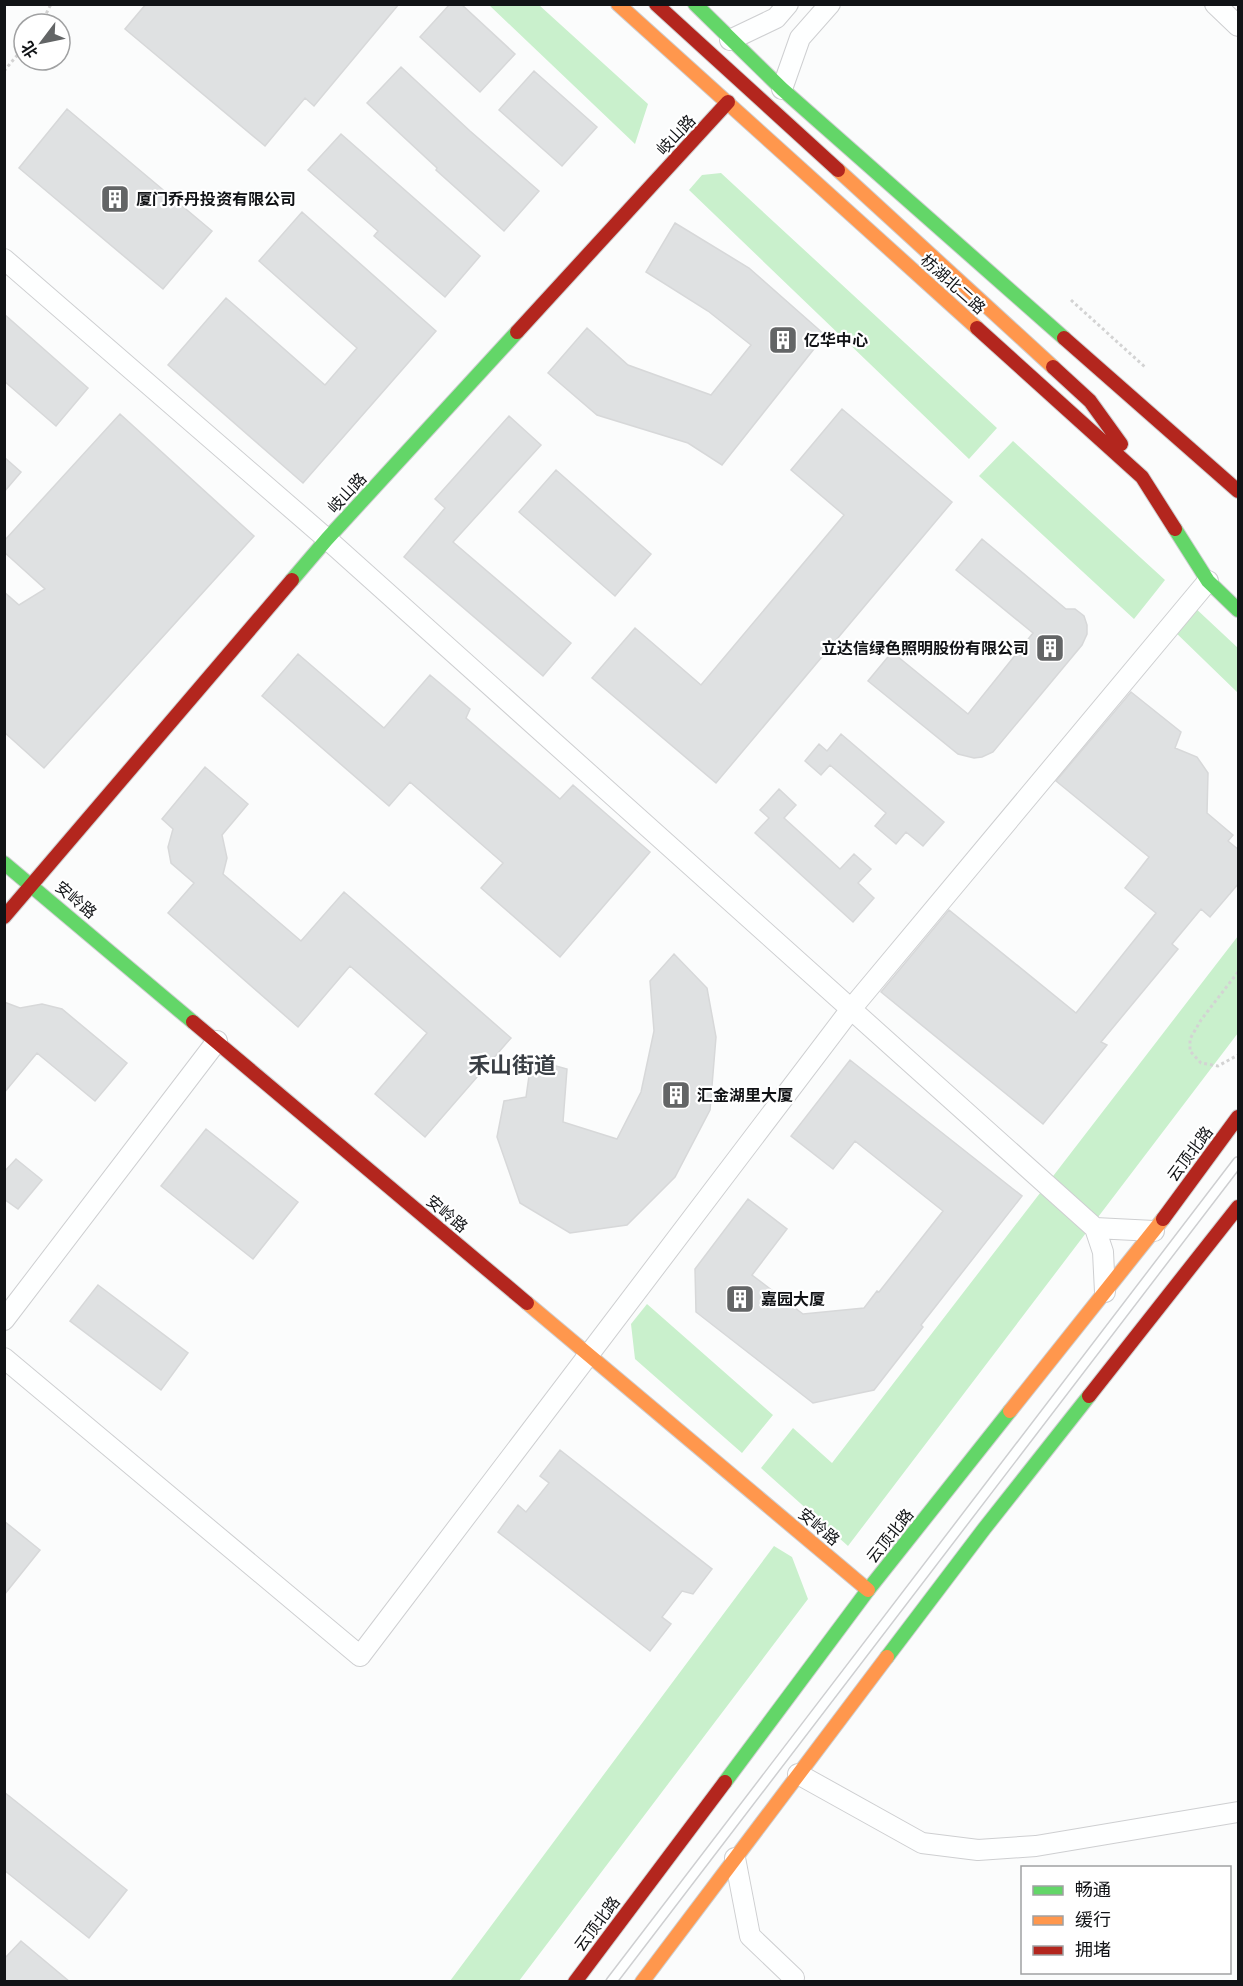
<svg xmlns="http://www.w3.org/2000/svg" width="1243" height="1986" viewBox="0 0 1243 1986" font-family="Karla,'Noto Sans SC',sans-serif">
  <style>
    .green { fill: #c9f0cc }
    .building { fill: #dfe1e2; stroke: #d7d8d9; stroke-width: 1.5 }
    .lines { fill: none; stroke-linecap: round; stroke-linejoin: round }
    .lane-casing { stroke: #cecfd1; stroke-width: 12 }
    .street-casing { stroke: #cecfd1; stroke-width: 22 }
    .fast-casing { stroke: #cecfd1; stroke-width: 16 }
    .slow-casing { stroke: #cecfd1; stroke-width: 16 }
    .jam-casing { stroke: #cecfd1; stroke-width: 16 }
    .path { stroke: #d3d3d3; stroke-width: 3; stroke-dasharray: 3 3; stroke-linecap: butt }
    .lane { stroke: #feffff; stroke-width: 9 }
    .street { stroke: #feffff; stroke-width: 20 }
    .fast { stroke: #63d668; stroke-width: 14 }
    .slow { stroke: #ff974d; stroke-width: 14 }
    .jam { stroke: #b3261e; stroke-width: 14 }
    .labels { text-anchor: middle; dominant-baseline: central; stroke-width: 4.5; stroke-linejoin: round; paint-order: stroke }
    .street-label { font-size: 16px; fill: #111316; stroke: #fff }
    .poi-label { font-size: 16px; font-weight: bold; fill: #111316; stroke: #fff; text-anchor: start }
    .district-label { font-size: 22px; font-weight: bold; fill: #3a3f45; stroke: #fff }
  </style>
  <rect width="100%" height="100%" fill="#fbfcfc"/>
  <!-- green -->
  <path class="green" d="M489,5H539L648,104L635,144Z
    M721,173L997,428L969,459L689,190L702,175Z
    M1013,441L1165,580L1134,619L979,476Z
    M1192,605L1238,648V693L1171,628Z
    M1238,936V1033L848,1546L761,1468L793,1428L832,1463Z
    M647,1304L773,1415L742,1453L635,1359L631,1324Z
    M774,1546L792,1557L808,1599L519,1981H450Z"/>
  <!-- building -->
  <path class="building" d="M146,4H399L314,106L305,98L265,146L125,29Z
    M450,4H461L515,54L480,92L420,37Z
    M401,67L470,131L539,191L504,231L436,170L437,168L367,103Z
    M534,71L597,127L562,166L499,110Z
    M67,109L212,231L163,289L19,168Z
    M341,134L480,256L445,297L374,236L378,231L308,170Z
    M302,212L436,331L303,483L168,365L226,298L325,385L357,348L259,261Z
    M675,223L749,268L825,335L722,465L688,443L597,415L548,373L587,328L628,365L711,395L751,345L708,311L646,272Z
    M4,314L88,388L56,426L4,381Z
    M842,409L952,502L716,783L592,678L635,628L701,685L844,515L791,470Z
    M120,414L254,536L44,768L4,732V592L19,605L45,589L4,552V541Z
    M509,416L541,445L453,542L571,643L543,676L404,557L445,508L435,499Z
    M4,457L21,472L4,492Z
    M556,470L651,554L615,596L519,512Z
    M982,539L1066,609H1075L1084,616L1087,625V634L1082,645L993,752L982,757L974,758L958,754L868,681L892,652L968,714L1033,633L956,570Z
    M298,654L384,728L430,675L470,709L466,718L560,799L573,785L650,852L560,957L481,888L503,863L410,782L389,806L262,696Z
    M1131,692L1181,732L1175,748L1197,757L1208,773L1207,813L1233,835L1228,841L1239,850V883L1210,917L1201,909L1172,944L1178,949L1101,1042L1107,1045L1043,1124L881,992L949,910L1076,1013L1156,913L1125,888L1149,857L1056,781Z
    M841,734L944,822L923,846L906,832L896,844L875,826L886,813L830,765L821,775L805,761L819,744L827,751Z
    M205,767L248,804L222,835L227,858L223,874L301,941L344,892L511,1038L425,1137L375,1094L427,1033L350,966L298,1027L168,913L194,883L171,863L168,847L173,829L162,819Z
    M779,789L796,805L784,818L840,869L854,854L871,869L858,883L874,898L853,922L755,833L769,818L760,810Z
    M674,954L707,988L716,1037L710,1110L675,1177L627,1225L570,1233L520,1203L497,1137L504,1101L526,1097L530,1069L542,1062L567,1069L563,1122L617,1139L641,1092L654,1031L650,981Z
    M4,1002L20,1008L42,1004L62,1009L127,1063L95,1101L37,1053L4,1093Z
    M850,1060L1022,1196L921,1325L923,1327L874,1390L813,1403L696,1312L695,1269L748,1199L787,1229L752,1275L803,1314L864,1308L877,1291L879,1292L943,1211L855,1141L833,1169L791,1136Z
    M206,1129L298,1202L253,1259L161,1186Z
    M16,1159L42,1180L18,1209L4,1199V1172Z
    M98,1285L188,1353L161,1390L70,1321Z
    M560,1450L712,1569L693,1594L682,1591L662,1617L671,1624L650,1651L498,1532L518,1505L526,1512L549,1483L540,1476Z
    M4,1521L40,1550L4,1595Z
    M4,1792L127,1890L89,1938L4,1870Z
    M21,1941L70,1982H4V1959Z"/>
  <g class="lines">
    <!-- lane casing -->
    <g class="lane-casing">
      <path id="lane" d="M611,1982L1238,1162"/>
    </g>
    <!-- street casing -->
    <g class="street-casing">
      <path id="street" d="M1215,4L1238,26
        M730,40L776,18L788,4
        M782,89L800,38L830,4
        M4,259L327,539L1095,1228L1103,1252L1105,1292
        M1095,1228L1154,1231
        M4,1320L217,1041
        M4,1358L360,1656L851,1009L1208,581
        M798,1774L922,1843L978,1850L1036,1846L1238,1812
        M735,1858L750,1936L794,1978L791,1982"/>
    </g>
    <!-- fast casing -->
    <g class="fast-casing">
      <path id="fast" d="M695,4L782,89L1064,338
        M1175,529L1208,581L1238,610
        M292,580L327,539L517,332
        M4,863L193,1022
        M887,1657L984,1529L1089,1396
        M725,1782L868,1590L1010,1411"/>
    </g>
    <!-- slow casing -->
    <g class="slow-casing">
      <path id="slow" d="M618,4L977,328
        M838,170L1053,367
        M527,1303L868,1590
        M1010,1411L1163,1219
        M642,1982L887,1657"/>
    </g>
    <!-- jam casing -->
    <g class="jam-casing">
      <path id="jam" d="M656,4L838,170
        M977,328L1142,477L1175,529
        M517,332L728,102
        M1064,338L1238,491
        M1053,367L1090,401L1121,444
        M4,917L292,580
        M193,1022L527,1303
        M1163,1219L1238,1117
        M1089,1396L1238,1207
        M575,1982L725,1782"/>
    </g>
    <!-- path -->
    <path class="path" d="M41,24L51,4
      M4,71L24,47
      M1071,300L1146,368
      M1238,972L1201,1020L1190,1039V1051L1201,1063L1218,1066L1238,1055"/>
    <!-- lane -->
    <use href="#lane" class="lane"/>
    <!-- street -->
    <use href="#street" class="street"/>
    <!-- fast -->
    <use href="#fast" class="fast"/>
    <!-- slow -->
    <use href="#slow" class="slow"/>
    <!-- jam -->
    <use href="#jam" class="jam"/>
  </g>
  <!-- icons -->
  <defs>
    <g id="building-square" transform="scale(1.5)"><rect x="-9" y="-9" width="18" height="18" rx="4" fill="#636566" stroke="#fff"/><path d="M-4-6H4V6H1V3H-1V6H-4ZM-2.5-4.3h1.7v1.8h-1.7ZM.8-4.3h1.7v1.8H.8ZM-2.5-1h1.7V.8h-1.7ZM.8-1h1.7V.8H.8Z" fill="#fff"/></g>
  </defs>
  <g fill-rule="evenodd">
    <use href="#building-square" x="115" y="199"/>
    <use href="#building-square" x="783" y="340"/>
    <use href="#building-square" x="1050" y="648"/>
    <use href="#building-square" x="676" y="1095"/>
    <use href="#building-square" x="740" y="1299"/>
  </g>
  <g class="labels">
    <!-- street labels -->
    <g class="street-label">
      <text transform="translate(676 135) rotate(-47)">岐山路</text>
      <text transform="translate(953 284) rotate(42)">枋湖北二路</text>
      <text transform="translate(347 493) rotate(-47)">岐山路</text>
      <text transform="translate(76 900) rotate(40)">安岭路</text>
      <text transform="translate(1190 1154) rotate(-53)">云顶北路</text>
      <text transform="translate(447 1214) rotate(40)">安岭路</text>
      <text transform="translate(819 1527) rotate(40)">安岭路</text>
      <text transform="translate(890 1536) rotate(-51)">云顶北路</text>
      <text transform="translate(597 1924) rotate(-53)">云顶北路</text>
    </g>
    <!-- poi labels -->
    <g class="poi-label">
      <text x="136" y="199">厦门乔丹投资有限公司</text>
      <text x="804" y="340">亿华中心</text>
      <text x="1029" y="648" text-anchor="end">立达信绿色照明股份有限公司</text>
      <text x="697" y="1095">汇金湖里大厦</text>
      <text x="761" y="1299">嘉园大厦</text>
    </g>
    <!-- district labels -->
    <g class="district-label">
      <text x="512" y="1066">禾山街道</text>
    </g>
  </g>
  <!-- border -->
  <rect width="1243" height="1986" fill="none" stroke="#111316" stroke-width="12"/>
  <!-- legend -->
  <rect x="1021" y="1866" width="210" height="108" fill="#ffffff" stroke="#a0a1a2" stroke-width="1.5"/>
  <rect x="1033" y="1886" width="30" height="9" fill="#63d668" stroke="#a0a1a2" stroke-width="1.5"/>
  <text x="1075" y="1896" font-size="18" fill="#111316">畅通</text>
  <rect x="1033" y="1916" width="30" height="9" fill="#ff974d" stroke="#a0a1a2" stroke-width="1.5"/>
  <text x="1075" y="1926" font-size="18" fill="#111316">缓行</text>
  <rect x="1033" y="1946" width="30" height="9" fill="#b3261e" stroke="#a0a1a2" stroke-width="1.5"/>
  <text x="1075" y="1956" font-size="18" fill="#111316">拥堵</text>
  <!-- north arrow -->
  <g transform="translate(42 42) rotate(238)"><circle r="28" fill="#ffffff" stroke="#a0a1a2" stroke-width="1.5"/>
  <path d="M0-4.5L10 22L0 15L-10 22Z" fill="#636566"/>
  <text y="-9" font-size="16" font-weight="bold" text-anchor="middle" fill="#111316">北</text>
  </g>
</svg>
